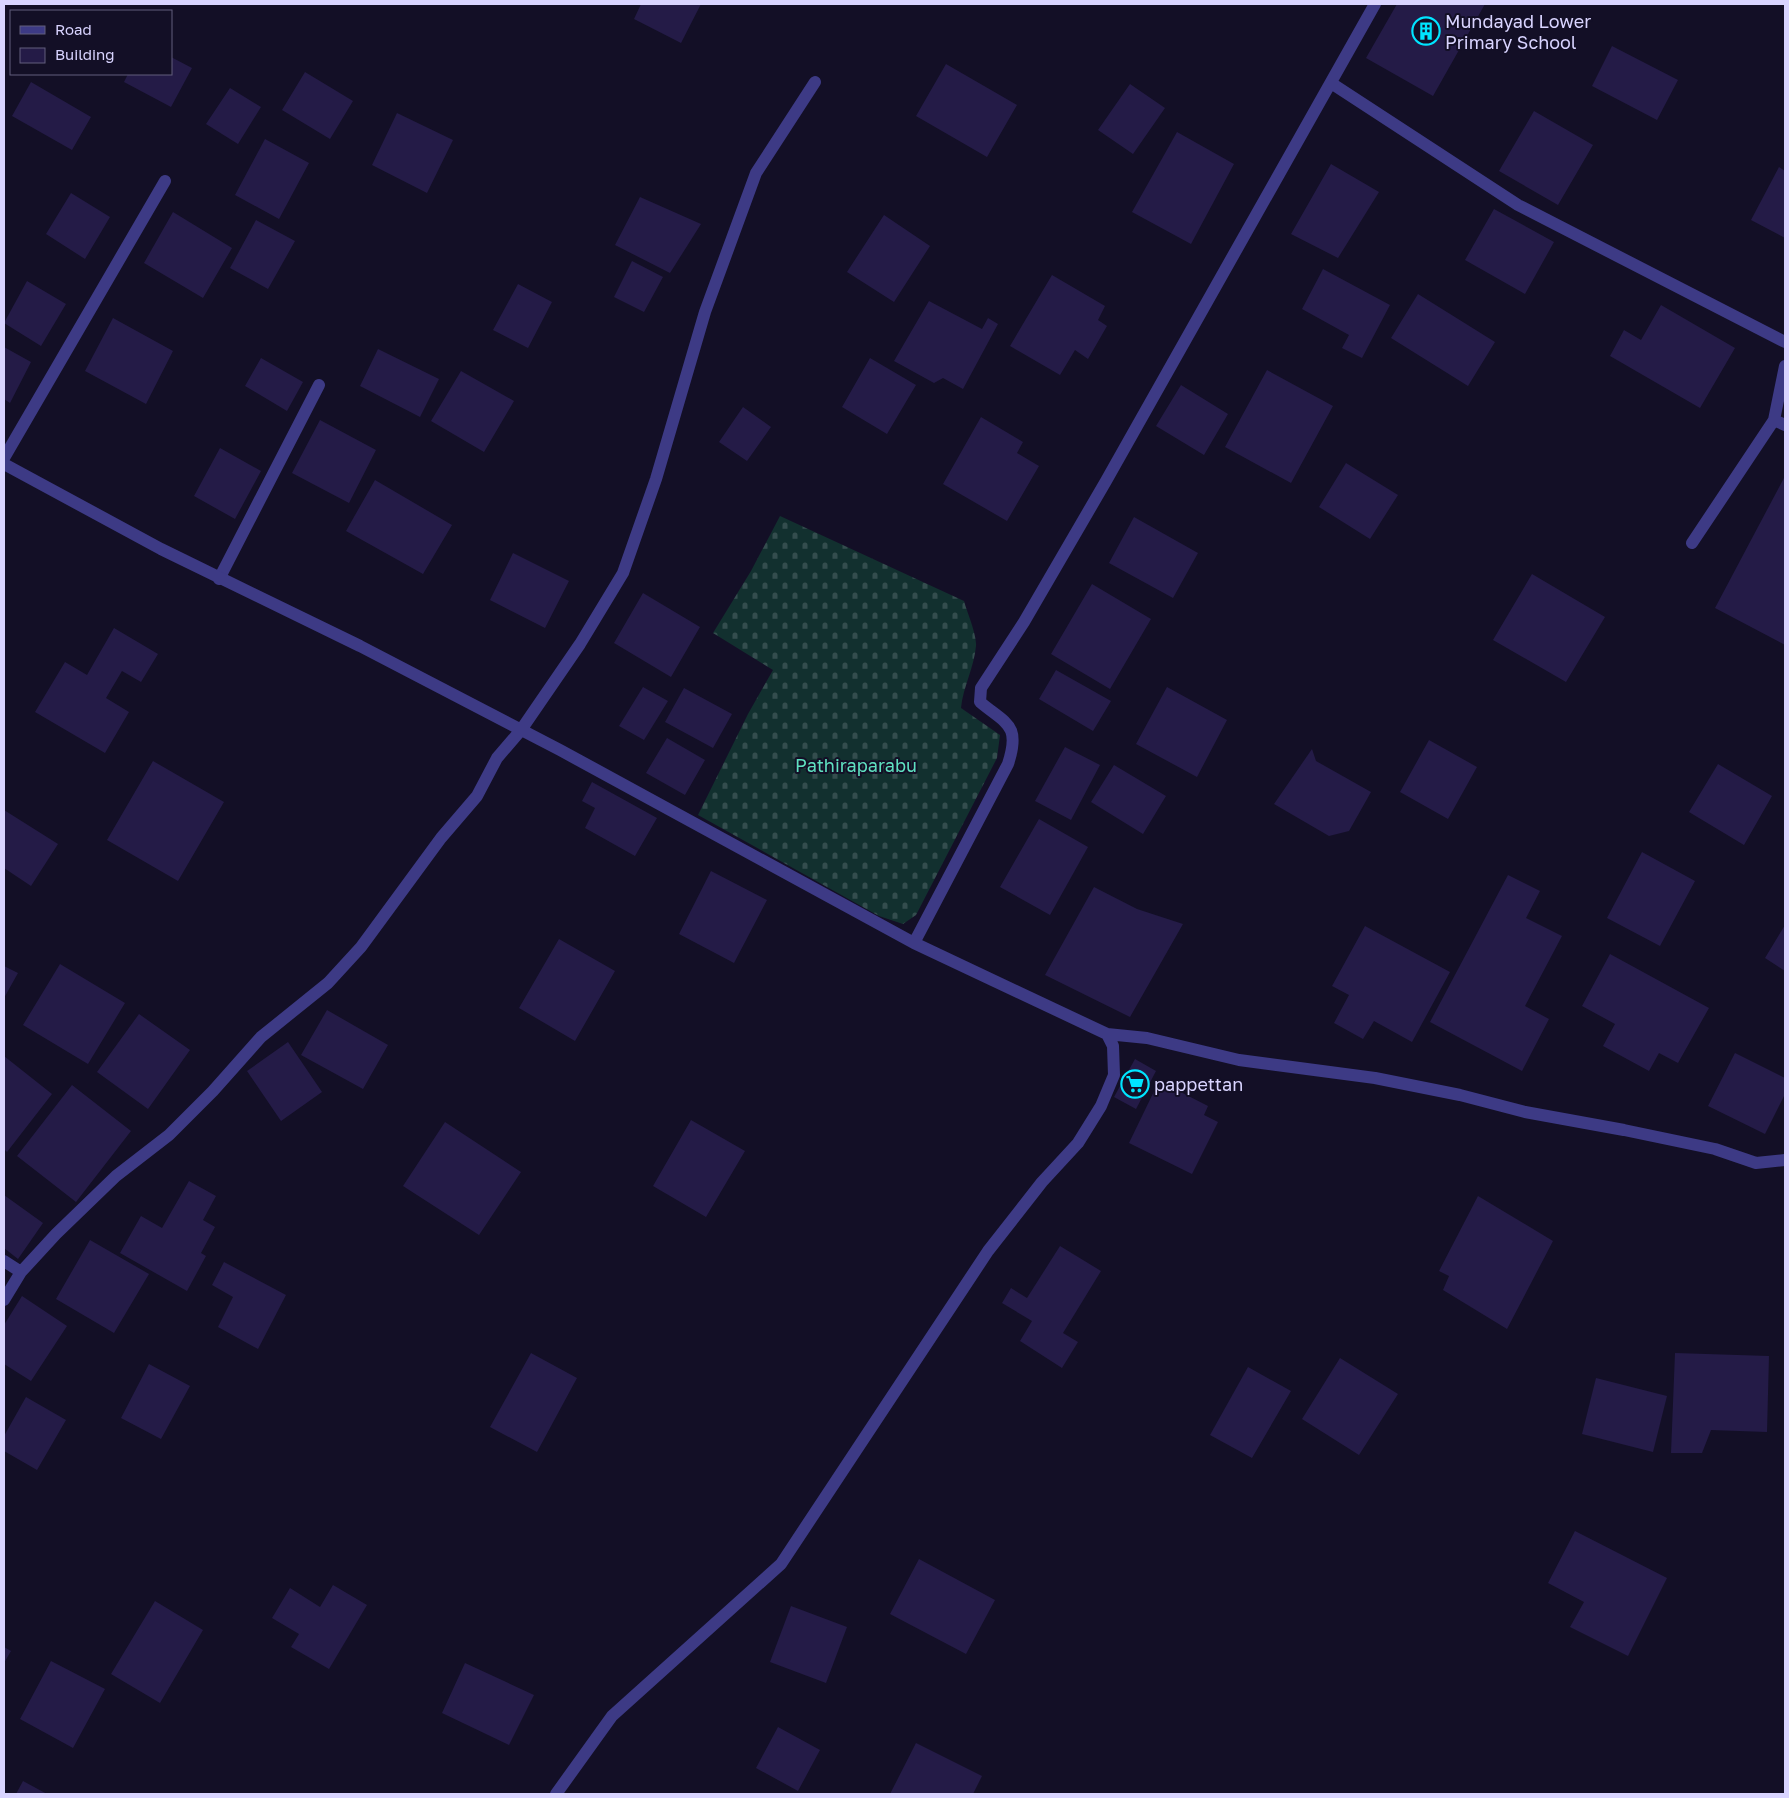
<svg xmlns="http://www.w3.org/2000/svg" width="1789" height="1798" viewBox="0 0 1789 1798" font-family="'Golos Text',sans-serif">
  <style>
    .cemetery { fill: url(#cemetery-stones) }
    .building { fill: #241b47 }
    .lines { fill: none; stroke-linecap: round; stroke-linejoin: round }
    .service { stroke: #3d3a85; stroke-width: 12 }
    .minor { stroke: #3d3a85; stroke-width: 12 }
    .labels { text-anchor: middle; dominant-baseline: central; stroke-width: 4; stroke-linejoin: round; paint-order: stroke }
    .poi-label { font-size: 18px; fill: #d9d4ff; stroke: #130f26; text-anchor: start }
    .park-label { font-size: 18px; fill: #5fe0c0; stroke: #130f26 }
  </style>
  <defs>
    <pattern id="cemetery-stones" width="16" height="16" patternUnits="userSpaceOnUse" patternTransform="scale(1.25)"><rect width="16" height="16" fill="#12302f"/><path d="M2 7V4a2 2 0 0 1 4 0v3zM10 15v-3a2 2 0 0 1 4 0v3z" fill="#344d4e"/></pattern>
  </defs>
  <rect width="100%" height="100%" fill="#130f26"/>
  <!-- cemetery -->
  <path class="cemetery" d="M780,516L964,601C967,612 977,635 976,646C974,668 963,687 961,708L1000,735L997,758L916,915L903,924L879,916L698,815L748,714L773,670L713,633L751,571Z"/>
  <!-- building -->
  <path class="building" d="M641,4H701L681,43L634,19Z
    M1397,4H1485L1433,96L1366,58Z
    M1612,46L1678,80L1657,120L1592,86Z
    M171,57L192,68L171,107L124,82L128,74H171Z
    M946,64L1017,105L987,157L916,116Z
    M305,72L353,101L330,139L282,110Z
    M31,82L91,117L72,150L12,116Z
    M1130,84L1165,108L1133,154L1098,130Z
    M230,88L261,107L238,144L206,124Z
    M1534,111L1593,145L1558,205L1499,171Z
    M397,113L453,140L427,193L372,165Z
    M1177,132L1234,164L1191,244L1132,212Z
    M265,139L309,163L279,219L235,195Z
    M1331,164L1379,192L1338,258L1291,234Z
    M1779,167L1785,171V238L1751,220Z
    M71,193L110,217L85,259L46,234Z
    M640,197L701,224L670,273L615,245Z
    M1494,209L1554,242L1525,294L1465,260Z
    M173,212L232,248L203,298L144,263Z
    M884,215L930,246L894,302L847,272Z
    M256,220L295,241L268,289L230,268Z
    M632,261L663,277L644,312L614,297Z
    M1323,269L1390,305L1362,358L1342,348L1349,335L1302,309Z
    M1052,275L1105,306L1098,320L1107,326L1088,359L1075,350L1060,375L1010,346Z
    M27,281L66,304L41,346L4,323Z
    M518,284L552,302L528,348L493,330Z
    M1418,294L1495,342L1468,386L1391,338Z
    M929,301L982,329L988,318L998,324L963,389L943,378L934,383L894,361Z
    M1661,305L1735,348L1700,408L1610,356L1624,330L1641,340Z
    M113,318L173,351L146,404L85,371Z
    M4,347L31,362L10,403L4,399Z
    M378,349L439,379L420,417L360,386Z
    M261,358L303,382L287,411L245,386Z
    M870,358L916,385L887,434L842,407Z
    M1267,370L1333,406L1291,483L1225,447Z
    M461,371L514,401L484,452L431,421Z
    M1181,385L1228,414L1204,455L1156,426Z
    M743,407L771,427L747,461L719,442Z
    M981,417L1023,442L1017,453L1039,466L1007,521L943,484Z
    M320,420L376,450L349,503L292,473Z
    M220,448L261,471L235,519L194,496Z
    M1346,463L1398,495L1370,539L1319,507Z
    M1785,476V645L1715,608Z
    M375,480L452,525L423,574L346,531Z
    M1134,517L1198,553L1173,598L1109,563Z
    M513,553L569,581L545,628L490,600Z
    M1532,574L1605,617L1566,682L1493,640Z
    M1092,584L1151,619L1110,689L1051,654Z
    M643,593L700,627L671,677L614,643Z
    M114,628L158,654L141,682L122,671L106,698L129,712L105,753L35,712L65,662L87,675Z
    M1056,670L1111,701L1093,731L1039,699Z
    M643,687L668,701L644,740L619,726Z
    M1167,687L1227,720L1197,777L1136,744Z
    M684,688L732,714L713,748L665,722Z
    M667,738L705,760L685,795L646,773Z
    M1429,740L1477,767L1448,819L1400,792Z
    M1065,747L1100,765L1071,820L1035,801Z
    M1312,749L1316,761L1371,792L1349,831L1329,836L1274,804Z
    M153,761L224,802L178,881L107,840Z
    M1718,764L1772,796L1744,845L1689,812Z
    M1114,765L1166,796L1143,834L1091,802Z
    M592,782L657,818L635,856L585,828L595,808L582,801Z
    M4,810L58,844L31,886L4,868Z
    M1039,819L1088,847L1050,915L1000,887Z
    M1642,852L1695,881L1660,946L1607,918Z
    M711,871L767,900L734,963L679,934Z
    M1508,875L1540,891L1526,918L1562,936L1525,1006L1549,1019L1522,1071L1430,1022Z
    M1094,887L1137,909L1183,924L1130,1017L1045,975Z
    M1785,925V971L1765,958Z
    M1365,926L1450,972L1412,1042L1374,1021L1363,1039L1334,1023L1349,995L1332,986Z
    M559,939L615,971L575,1041L519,1008Z
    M1610,954L1709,1008L1678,1063L1659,1053L1649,1071L1603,1046L1615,1024L1582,1006Z
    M60,964L125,1003L88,1064L23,1025Z
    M4,966L18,973L4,998Z
    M327,1010L388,1045L363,1089L301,1055Z
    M139,1014L190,1050L148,1109L97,1072Z
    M288,1042L322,1092L281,1121L247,1071Z
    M1735,1053L1785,1078V1094L1765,1134L1708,1106Z
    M4,1056L52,1094L7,1152L4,1149Z
    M1135,1059L1156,1071L1136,1109L1114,1097Z
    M1159,1081L1208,1106L1204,1115L1218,1122L1192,1174L1129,1143Z
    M72,1085L131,1131L76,1202L17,1156Z
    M691,1120L745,1151L706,1217L653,1186Z
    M445,1122L521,1172L479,1235L403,1186Z
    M189,1181L216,1196L203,1220L215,1227L201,1253L206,1256L187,1291L120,1253L141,1216L162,1228Z
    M4,1195L43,1223L18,1259L4,1248Z
    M1478,1196L1553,1241L1507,1329L1443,1290L1449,1276L1439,1271Z
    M90,1240L149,1274L114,1333L56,1299Z
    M1060,1246L1101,1271L1063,1333L1078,1342L1062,1368L1020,1341L1032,1321L1002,1303L1011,1288L1027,1298Z
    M224,1262L286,1295L258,1349L218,1327L233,1297L212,1285Z
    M22,1296L67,1326L31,1381L4,1364V1325Z
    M531,1353L577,1378L537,1452L490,1427Z
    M1675,1353L1769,1356L1767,1432L1711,1430L1702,1453H1671Z
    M1340,1358L1398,1394L1359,1455L1302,1419Z
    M149,1364L190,1386L161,1439L121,1418Z
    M1248,1367L1291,1391L1252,1458L1210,1435Z
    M1596,1378L1667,1396L1653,1452L1582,1434Z
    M26,1397L66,1420L37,1470L4,1451V1436Z
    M1575,1531L1667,1578L1628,1656L1570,1627L1584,1602L1548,1583Z
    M919,1559L995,1600L966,1654L890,1614Z
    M333,1585L367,1605L329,1669L291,1647L299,1634L272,1618L290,1588L320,1607Z
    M155,1601L203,1630L160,1703L111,1674Z
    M791,1606L847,1627L826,1683L770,1662Z
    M4,1647L11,1651L4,1663Z
    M51,1661L105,1689L73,1748L20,1719Z
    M465,1663L534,1695L509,1745L442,1713Z
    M778,1727L820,1750L798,1791L756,1768Z
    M916,1743L982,1776L973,1794H890Z
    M23,1781L47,1794H16Z"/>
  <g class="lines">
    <!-- service -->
    <path class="service" d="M219,579L319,385"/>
    <!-- minor -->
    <path class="minor" d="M1331,83L1518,205L1785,342
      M1785,366L1774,420L1785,425
      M4,458L165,181
      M4,464L161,549L360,646L560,750L914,943L1107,1034L1113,1046L1114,1075L1101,1106L1078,1143L1042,1182L988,1251L781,1564L612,1716L556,1794
      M1692,543L1774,420
      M914,943L1008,764C1021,724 1006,724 980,702L981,688L1024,622L1106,481L1375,4
      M1107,1034L1147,1038L1239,1060L1375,1078L1460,1095L1525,1112L1624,1130L1715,1149L1756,1163L1785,1160
      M4,1261L21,1272
      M4,1300L21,1272L56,1234L116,1176L169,1135L213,1091L261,1037L328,983L361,947L441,838L477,796L497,758L521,730L580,644L623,573L656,479L705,312L756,173L815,82"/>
  </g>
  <!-- icons -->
  <defs>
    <g id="building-ring" transform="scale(1.4375)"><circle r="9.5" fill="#130f26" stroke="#00e5ff" stroke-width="1.5"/><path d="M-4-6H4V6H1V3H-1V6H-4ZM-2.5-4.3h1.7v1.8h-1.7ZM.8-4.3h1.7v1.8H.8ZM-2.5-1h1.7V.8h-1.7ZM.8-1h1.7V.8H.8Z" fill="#00e5ff"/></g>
    <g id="supermarket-ring" transform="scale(1.4375)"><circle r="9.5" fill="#130f26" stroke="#00e5ff" stroke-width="1.5"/><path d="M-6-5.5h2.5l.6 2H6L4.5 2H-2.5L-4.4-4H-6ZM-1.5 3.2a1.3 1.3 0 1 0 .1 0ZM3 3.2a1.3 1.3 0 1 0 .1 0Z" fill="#00e5ff"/></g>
  </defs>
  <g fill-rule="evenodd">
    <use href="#building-ring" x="1426" y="31"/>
    <use href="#supermarket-ring" x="1135" y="1084"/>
  </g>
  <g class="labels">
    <!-- poi labels -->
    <g class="poi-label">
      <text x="1445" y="21">Mundayad Lower<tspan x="1445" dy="21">Primary School</tspan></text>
      <text x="1154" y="1084">pappettan</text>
    </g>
    <!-- park labels -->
    <g class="park-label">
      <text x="856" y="765">Pathiraparabu</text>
    </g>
  </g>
  <!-- border -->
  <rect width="1789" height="1798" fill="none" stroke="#d9d4ff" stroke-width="10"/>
  <!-- legend -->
  <rect x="10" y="10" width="162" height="65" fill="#130f26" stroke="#625e7d"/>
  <rect x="20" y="26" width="25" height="8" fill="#3d3a85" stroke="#625e7d"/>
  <text x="55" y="35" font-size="15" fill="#d9d4ff">Road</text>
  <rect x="20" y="48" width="25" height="15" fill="#241b47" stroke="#625e7d"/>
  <text x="55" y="60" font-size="15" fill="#d9d4ff">Building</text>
</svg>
